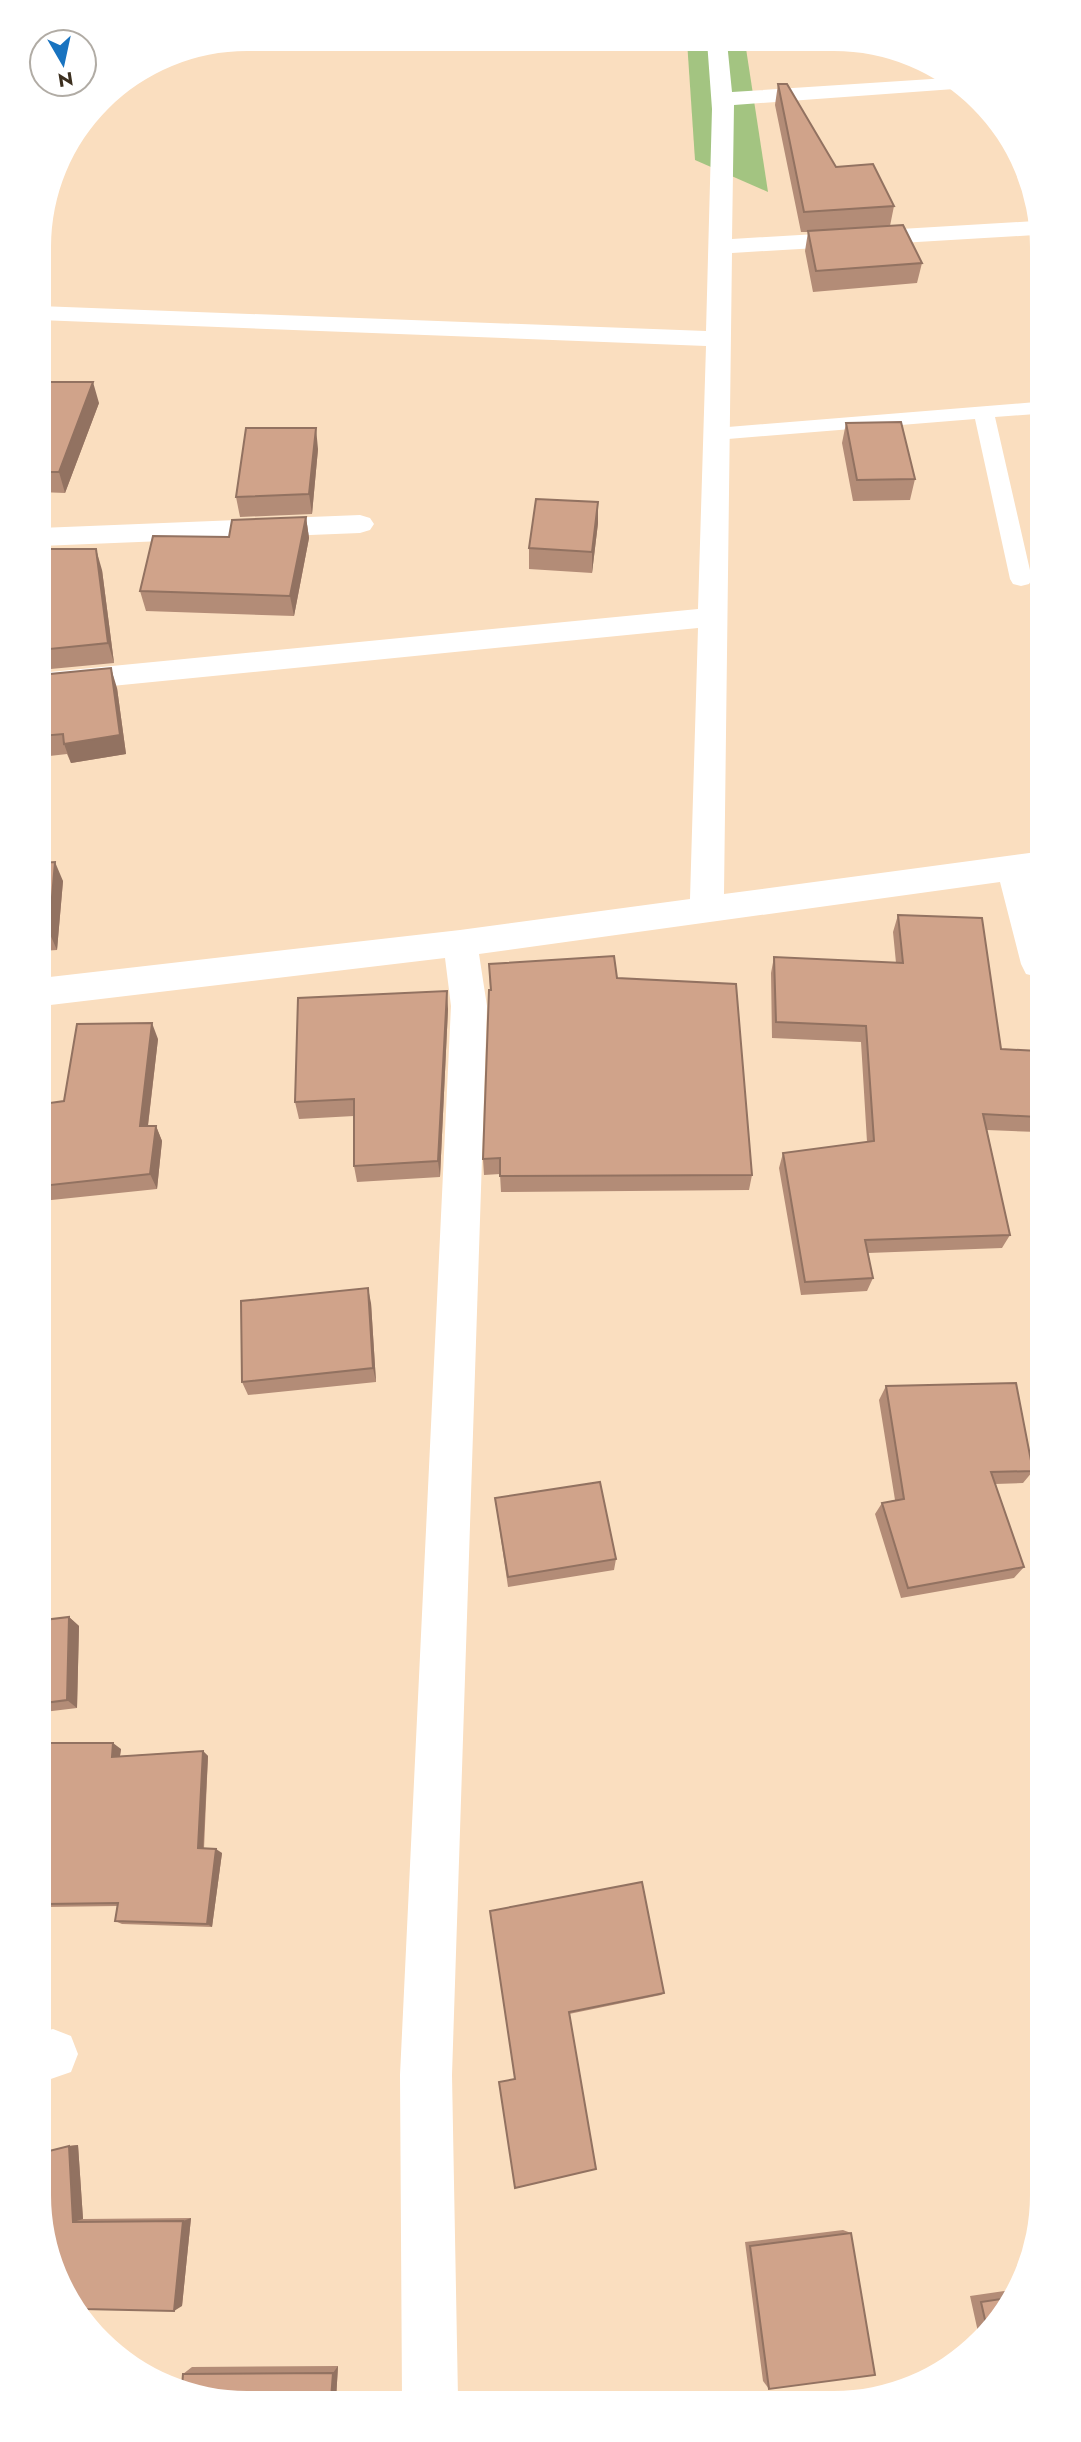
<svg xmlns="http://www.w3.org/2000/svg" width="1081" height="2442" viewBox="0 0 1081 2442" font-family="Jost,sans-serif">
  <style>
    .green { fill: #a3c481 }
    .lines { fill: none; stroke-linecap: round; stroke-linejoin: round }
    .service { fill: #fff; fill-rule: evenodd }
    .minor { fill: #fff; fill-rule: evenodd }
    .wall { fill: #b38c77 }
    .shaded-wall { fill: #927261 }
    .building { fill: #d0a38a; stroke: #927261; stroke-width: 2 }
  </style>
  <rect width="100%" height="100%" fill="#fadebf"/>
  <!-- green -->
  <path class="green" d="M687,41L745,42L768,192L695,160Z"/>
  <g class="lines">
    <!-- service -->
    <path class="service" d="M1036,402V414L995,417L1032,579L1029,584L1021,586L1013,584L1010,579L975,419L716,440L709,438L706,434L709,430L716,428Z"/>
    <!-- minor -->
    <path class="minor" d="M707,41L727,42L732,92L947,78L968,88L734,105L732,239L1035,221V235L732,253L724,894L1037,852L1038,876L1032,877L1038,897V977L1026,974L1021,964L1000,882L479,954L487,1006L452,2075L458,2398L402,2399L400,2075L451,1006L445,958L42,1006L41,978L460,930L690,899L698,628L41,693L40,673L698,609L706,346L39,320V306L706,331L712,109Z
      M360,515L370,518L374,524L370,530L360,533L40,546V528Z
      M53,2029L71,2036L78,2054L71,2072L45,2081V2031Z"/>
  </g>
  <!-- wall -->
  <path class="wall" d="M778,84L836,167L894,206L890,226L922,263L917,283L813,292L805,251L808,232H801L775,105Z
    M39,382L99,403L65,493L40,492Z
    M846,423L915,479L910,500L853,501L842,443Z
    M318,449L312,514L240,517L236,497Z
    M306,517L309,538L294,616L146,611L140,591L229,537Z
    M598,523L592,573L529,569V548Z
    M40,549L102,570L114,663L40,670Z
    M40,675L117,688L126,754L71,763L67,754L41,757Z
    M41,863L63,881L57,950L41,951Z
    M898,915L1001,1049L1038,1051V1132L987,1130L1010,1235L1002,1248L868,1253L873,1278L867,1291L801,1295L779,1168L783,1153L867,1142L861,1042L772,1038L771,973L774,957L896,963L893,932Z
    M489,964L617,978L752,1175L749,1190L501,1192L500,1174L484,1175L483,1159L490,990Z
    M448,1009L440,1177L357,1182L354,1166V1116L299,1119L295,1102Z
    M158,1039L148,1126H156L162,1141L157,1189L42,1201V1104L64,1101Z
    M371,1303L376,1382L248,1395L242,1382Z
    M886,1386L1033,1471L1023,1483L995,1484L1024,1567L1014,1578L901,1598L875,1514L882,1503L895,1500L879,1400Z
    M495,1498L616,1559L614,1570L508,1587Z
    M69,1617L79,1626L77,1708L44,1712V1620Z
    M44,1743L121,1749L120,1756L203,1751L208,1756L204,1849L222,1853L212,1927L122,1924L115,1921L117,1906L45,1907Z
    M490,1911L664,1993L661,1995L569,2014L515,2079Z
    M78,2145L83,2219L191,2218L182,2306L46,2250L69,2146Z
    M843,2230L851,2233L769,2389L763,2381L745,2242Z
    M1018,2289L999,2322L980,2341L970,2296Z
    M338,2366L336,2399L183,2374L192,2367Z"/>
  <!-- shaded-wall -->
  <path class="shaded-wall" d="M93,382L99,403L65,493L59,472Z
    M316,428L318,449L312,514L309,494Z
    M598,502V523L592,573V552Z
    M306,517L309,538L294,616L290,596Z
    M96,549L102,570L114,663L108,643Z
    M111,668L117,688L126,754L71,763L64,744Z
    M55,862L63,881L57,950L49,932Z
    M447,991L448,1009L440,1177L438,1161Z
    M152,1023L158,1039L146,1141L140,1126Z
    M156,1126L162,1141L157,1189L150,1174Z
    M368,1288L371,1303L376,1382L373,1368Z
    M69,1617L79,1626L77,1708L67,1700Z
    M113,1743L121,1749L119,1762L112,1757Z
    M203,1751L208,1756L203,1852L198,1848Z
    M216,1849L222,1853L212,1927L207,1924Z
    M78,2145L83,2219L73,2222L69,2146Z
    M191,2218L182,2306L174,2311L183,2221Z
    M338,2366L336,2399H331L333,2373Z"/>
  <!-- building -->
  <path class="building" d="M778,84H787L836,167L873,164L894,206L804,212Z
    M903,225L922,263L816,271L808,231Z
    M39,382H93L59,472H40Z
    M901,422L915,479L857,480L846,423Z
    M246,428H316L309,494L236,497Z
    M536,499L598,502L592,552L529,548Z
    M306,517L290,596L140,591L153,536L229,537L232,520Z
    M40,549H96L108,643L40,650Z
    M111,668L120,735L64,744L63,734L41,736L40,675Z
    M55,862L49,932H41V863Z
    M898,915L982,918L1001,1049L1038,1051V1117L983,1114L1010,1235L865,1240L873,1278L805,1282L783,1153L874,1141L866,1026L776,1022L774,957L903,963Z
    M614,956L617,978L736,984L752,1175L500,1176V1158L483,1159L489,990H491L489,964Z
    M447,991L438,1161L354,1166V1099L295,1102L298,998Z
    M152,1023L140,1126H156L150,1174L42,1186V1104L64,1101L77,1024Z
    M368,1288L373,1368L242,1382L241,1301Z
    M1016,1383L1033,1471L991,1472L1024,1567L908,1588L882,1503L904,1499L886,1386Z
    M600,1482L616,1559L508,1577L495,1498Z
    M69,1617L67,1700L44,1703V1620Z
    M44,1743H113L112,1757L203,1751L198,1848L216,1849L207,1924L115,1921L118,1903L45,1904Z
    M642,1882L664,1993L569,2012L596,2169L515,2188L499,2082L515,2079L490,1911Z
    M69,2146L73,2222L183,2221L174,2311L83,2309L46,2250L45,2152Z
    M851,2233L875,2375L769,2389L750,2246Z
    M1014,2297L999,2322L988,2333L981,2302Z
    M333,2373L331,2399L206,2400L182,2387L183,2374Z"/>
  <!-- crop -->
  <path d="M0 0H1081V2442H0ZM247 51H834A196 196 0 0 1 1030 247V2195A196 196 0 0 1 834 2391H247A196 196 0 0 1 51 2195V247A196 196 0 0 1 247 51Z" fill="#fff" fill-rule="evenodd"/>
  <!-- north arrow -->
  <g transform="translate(63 63) rotate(171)"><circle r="33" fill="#ffffff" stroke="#b1aca5" stroke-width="2"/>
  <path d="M0-5L12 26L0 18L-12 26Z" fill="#1873c0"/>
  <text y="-10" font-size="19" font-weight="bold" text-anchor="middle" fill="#3c2f1f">N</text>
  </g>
</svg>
